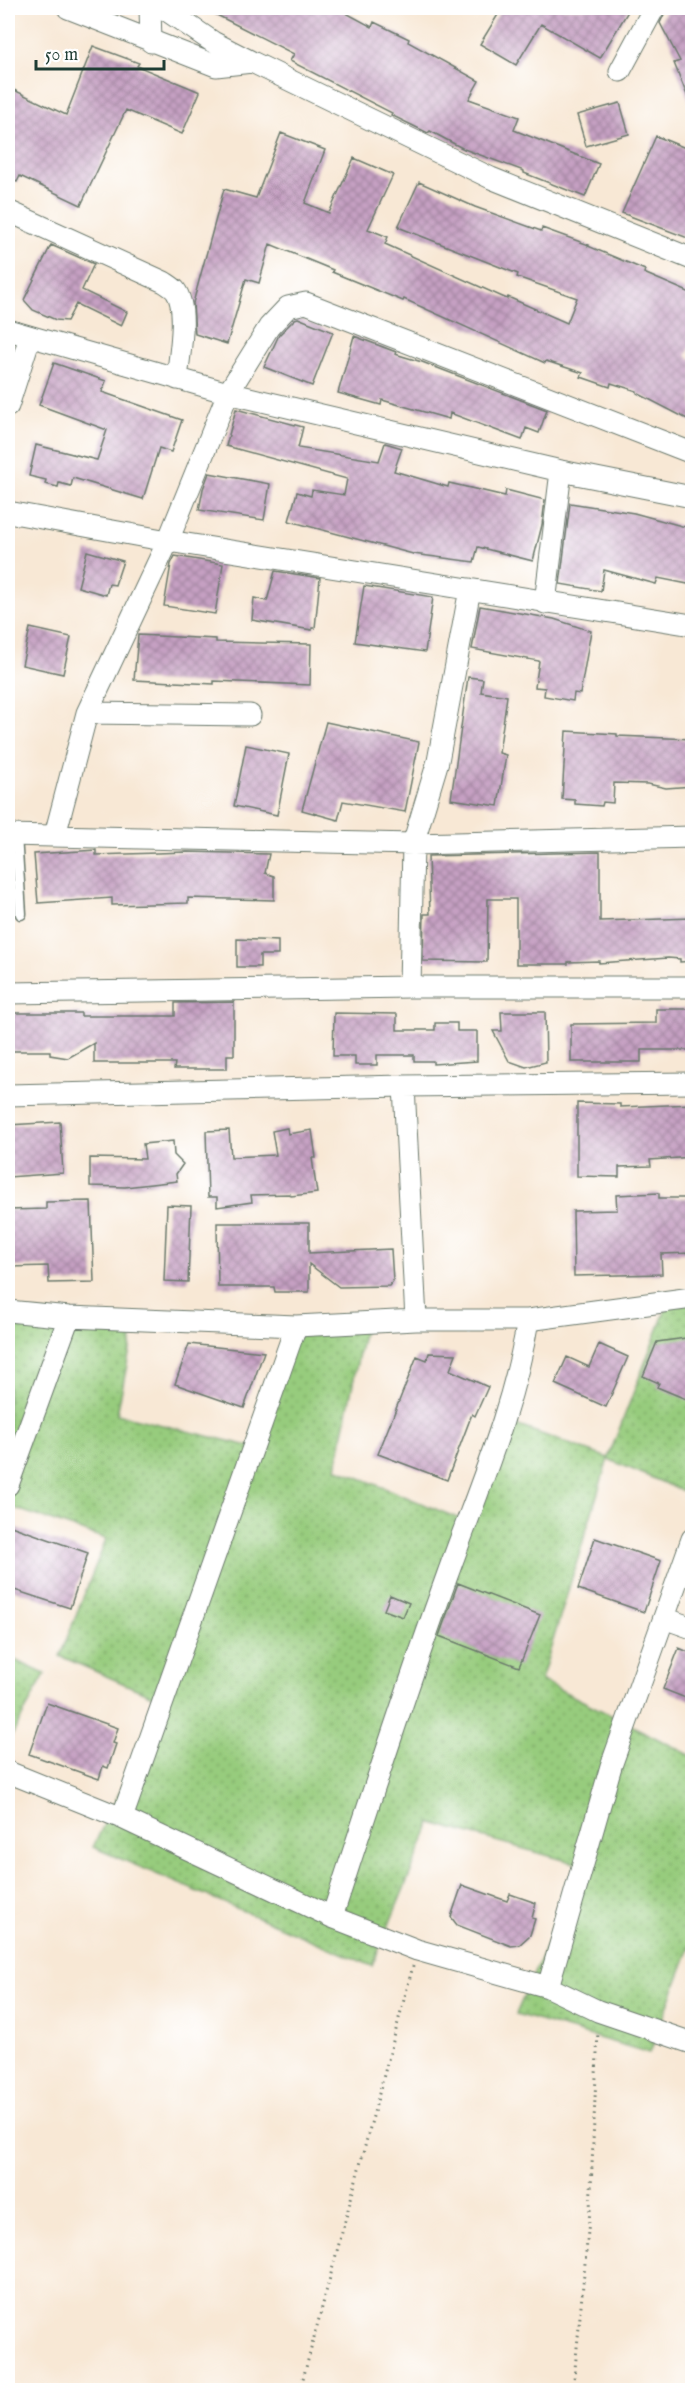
<svg xmlns="http://www.w3.org/2000/svg" width="700" height="2398" viewBox="0 0 700 2398" font-family="'IM FELL English',serif">
  <style>
    .grass { fill: url(#grass-dots); stroke: #5b8458; stroke-width: 1.5 }
    .building { fill: url(#building-cross-hatch) }
    .lines { fill: none; stroke-linecap: round; stroke-linejoin: round }
    .lane-casing { stroke: #6b796c; stroke-width: 13 }
    .street-casing { stroke: #6b796c; stroke-width: 23 }
    .path { stroke: #6b796c; stroke-width: 3; stroke-dasharray: 1.5 4.5; stroke-linecap: butt }
    .lane { stroke: #fff; stroke-width: 10 }
    .street { stroke: #fff; stroke-width: 21 }
  </style>
  <defs>
    <pattern id="grass-dots" width="8" height="8" patternUnits="userSpaceOnUse" patternTransform="scale(1.5)"><rect width="8" height="8" fill="#97cc7d"/><path d="M2 2h.1M6 6h.1" fill="none" stroke="#7ba767" stroke-width="1.8" stroke-linecap="round"/></pattern>
    <pattern id="building-cross-hatch" width="8" height="8" patternUnits="userSpaceOnUse" patternTransform="scale(1.5)"><rect width="8" height="8" fill="#c6a0c3"/><path d="M0 0l8 8M0 8l8-8" fill="none" stroke="#a0849f"/></pattern>
  </defs>
  <rect width="100%" height="100%" fill="#fff"/>
  <filter id="ink" filterUnits="userSpaceOnUse"><feTurbulence type="fractalNoise" baseFrequency=".0167" numOctaves="2"/><feDisplacementMap in="SourceGraphic" scale="12" xChannelSelector="R" yChannelSelector="G"/><feConvolveMatrix kernelMatrix="1 2 1 2 8 2 1 2 1" color-interpolation-filters="sRGB"/></filter>
  <filter id="wash" filterUnits="userSpaceOnUse"><feTurbulence type="fractalNoise" baseFrequency=".008" numOctaves="4" result="noise"/><feDisplacementMap in="SourceGraphic" scale="24" xChannelSelector="R" yChannelSelector="G"/><feGaussianBlur stdDeviation="1.35" result="paint"/><feColorMatrix in="noise" values="0 0 0 0 0 0 0 0 0 0 0 0 0 0 0 0 0 1.4 0 .05"/><feComposite in="paint" operator="in"/></filter>
  <g filter="url(#wash)">
    <rect width="100%" height="100%" fill="#f8e8d5"/>
    <!-- grass -->
    <path class="grass" d="M692,1298V1495L608,1459L541,1680L692,1756V1942L650,2053L516,2014L582,1865L431,1823L372,1966L93,1847L164,1701L60,1656L106,1539L8,1506V1310L136,1320L117,1414L253,1447L296,1326L365,1323L336,1468L467,1522L502,1420L608,1458L669,1301Z
      M8,1657L45,1674L8,1743Z"/>
    <g id="blocks">
      <!-- building -->
      <path class="building" d="M203,8H337L372,27L374,22L409,39L408,42L479,81L469,99L519,117L514,130L599,164L585,197L524,173V171L464,149L430,131L428,133L391,115L392,113L290,61L294,54Z
        M502,8H630L600,58L541,24L516,65L480,44Z
        M667,8H693V110L674,63L680,61L660,23Z
        M93,46L139,63L137,66L200,92L182,134L126,110L81,205L20,176L17,182L8,177V103L14,90L66,115Z
        M620,103L629,134L586,146L577,115Z
        M281,133L325,150L305,203L329,213L354,158L393,175L368,229L388,237L385,244L507,299L508,297L567,323L577,298L517,277L518,274L398,227L419,182L475,207L541,231L542,228L589,245L588,246L645,270L644,273L693,294V341L686,356L693,360V422L637,393V391L611,383L610,387L581,377L583,373L546,361L545,363L404,299L403,301L332,272L333,270L270,244L259,283L246,279L227,344L195,334L193,303L224,189L256,198Z
        M656,136L693,151V240L622,213Z
        M51,245L94,264L82,290L127,312L121,326L76,304L67,321L56,320L33,310L24,300Z
        M298,318L333,332L312,386L264,367L279,335L295,319Z
        M354,336L396,352L395,354L422,362L547,410L539,433L526,428L522,440L450,413L449,419L382,400L381,405L338,393Z
        M54,363L106,381L102,392L182,420L171,452L159,448L143,499L73,478L71,486L59,483L58,487L45,484L46,480L29,476L36,445L97,460L107,430L39,405Z
        M236,409L303,427L298,448L379,461L385,443L402,448L394,471L448,487L449,483L505,496L506,490L545,500L542,525L533,561L478,547L474,562L413,554L289,521L297,492L311,496L312,490L344,495L347,479L226,446Z
        M209,473L270,484L264,520L199,510L203,489Z
        M570,503L634,513L693,529V585L658,578L656,584L604,570L601,591L560,584Z
        M87,551L123,561L115,585L109,584L106,595L78,587Z
        M175,556L223,564L215,614L164,606L171,564Z
        M275,571L320,578L315,628H312V630L252,620L254,598L267,601Z
        M364,586L433,597L425,652L355,642Z
        M480,606L554,619L591,631L580,694L574,693L573,701L544,696L545,688L535,687L539,661L472,649Z
        M30,628L71,637L63,674L22,665Z
        M138,635L216,639V642L311,644L310,685L214,681V684L134,680Z
        M468,677L483,679L481,692L507,696L499,753L506,755L498,806L451,799Z
        M326,722L419,742L405,812L343,801L338,820L302,810Z
        M566,731L617,734V736L693,739V786L666,788L648,784L614,783L613,803L603,802L602,806L575,804V800L562,799Z
        M246,745L289,754L277,815L234,806Z
        M96,850V855L187,852L269,854L265,873L274,876V900L188,898V903L112,905V898L38,903L34,854Z
        M600,852V921L693,918V961L680,962V959L668,958L599,963V961L568,962V964H516V899H488L487,962L423,961L424,914H430L428,856Z
        M237,939L278,941V955H260V967H237Z
        M234,1002V1055H227V1069H174L175,1063H94V1043L68,1058L50,1055V1051H8V1013H81V1016H175V1003Z
        M656,1009H693V1050H641V1062H571V1024L656,1023Z
        M501,1012H545L546,1062L526,1067L509,1061L493,1031H502Z
        M334,1013L397,1014V1030H435V1023H457V1031H477V1061L433,1064V1061H414V1055H377V1065H355V1056H333Z
        M577,1103L620,1104V1107L693,1104V1157L650,1160L651,1166L619,1167V1177L577,1176Z
        M60,1122L63,1173L8,1177V1125Z
        M287,1128L288,1134L312,1130L316,1158H312L317,1193L291,1196L290,1194L251,1195L252,1202L217,1207V1197H208L206,1131L229,1130L231,1157L276,1155L272,1131Z
        M173,1141L174,1155L183,1164L176,1174L177,1181L125,1187L90,1186V1158L145,1159L143,1144Z
        M659,1193V1198H693V1253L661,1254L662,1274L574,1276L573,1211L617,1210L616,1195Z
        M91,1201L94,1282L49,1283L48,1266L8,1267V1210L46,1209V1202Z
        M167,1205L191,1206L188,1282L164,1281Z
        M217,1223H309V1253L391,1249L393,1281L389,1286L339,1287L309,1264V1292H275L274,1287H218Z
        M693,1337V1402L657,1387L659,1383L643,1376L657,1342Z
        M189,1344L264,1352L244,1408L175,1384Z
        M599,1344L628,1357L606,1407L555,1384L567,1357L589,1367Z
        M429,1353L456,1354L450,1370L488,1387L475,1416L472,1414L447,1480L378,1454L417,1356L427,1360Z
        M8,1525L88,1553L70,1608L8,1588Z
        M595,1538L661,1561L644,1612L578,1589Z
        M458,1583L540,1615L519,1667L439,1636Z
        M390,1595L409,1603L403,1617L384,1610Z
        M679,1648L693,1654V1701L663,1689Z
        M47,1703L118,1728L113,1743L116,1744L108,1768L103,1766L99,1779L29,1754Z
        M462,1885L507,1901L510,1894L536,1903L532,1918L535,1919L530,1935L519,1945L511,1946L457,1925L451,1917Z"/>
    </g>
  </g>
  <g filter="url(#ink)">
    <use href="#blocks" fill-opacity="0" stroke="#6b796c" stroke-width="1.5"/>
    <g class="lines">
      <!-- lane casing -->
      <g class="lane-casing">
        <path id="lane" d="M16,835L21,914"/>
      </g>
      <!-- street casing -->
      <g class="street-casing">
        <path id="street" d="M68,8L216,66L252,62L491,178L692,259
          M150,8L151,42
          M163,8L213,42L252,62
          M620,71L654,8
          M8,211L164,282C167,284 172,287 175,290C189,307 179,358 177,379
          M8,330L228,393L561,471L692,497
          M8,406L30,337
          M8,512L168,541L692,625
          M545,603L561,471
          M87,713L250,715
          M8,835L413,844L692,837
          M55,835L87,713L168,541L228,393L269,327L288,307L306,303L692,453
          M410,987L413,844L438,761L470,589
          M8,993L410,987H692
          M404,1086L416,1320
          M8,1095L404,1086L692,1083
          M8,1311L69,1317L296,1326L416,1320H528L692,1298
          M8,1485L69,1317
          M664,1618L692,1628
          M8,1772L122,1818L332,1917L417,1950L548,1987L598,2011L692,2043
          M122,1818L296,1326
          M332,1917C369,1803 406,1689 447,1576C477,1492 514,1408 528,1320
          M548,1987L611,1766L692,1539"/>
      </g>
      <!-- path -->
      <path class="path" d="M300,2390L413,1966
        M573,2390L590,2210L598,2031"/>
      <!-- lane -->
      <use href="#lane" class="lane"/>
      <!-- street -->
      <use href="#street" class="street"/>
    </g>
  </g>
  <!-- margin -->
  <rect width="700" height="2398" fill="none" stroke="#fff" stroke-width="30"/>
  <!-- scale -->
  <path d="M36 60v9h128v-9" fill="none" stroke="#1f3d34" stroke-width="3"/>
  <text x="45" y="60" font-size="18" fill="#1f3d34" stroke="#ffffff" stroke-width="4.5" paint-order="stroke">50 m</text>
</svg>
